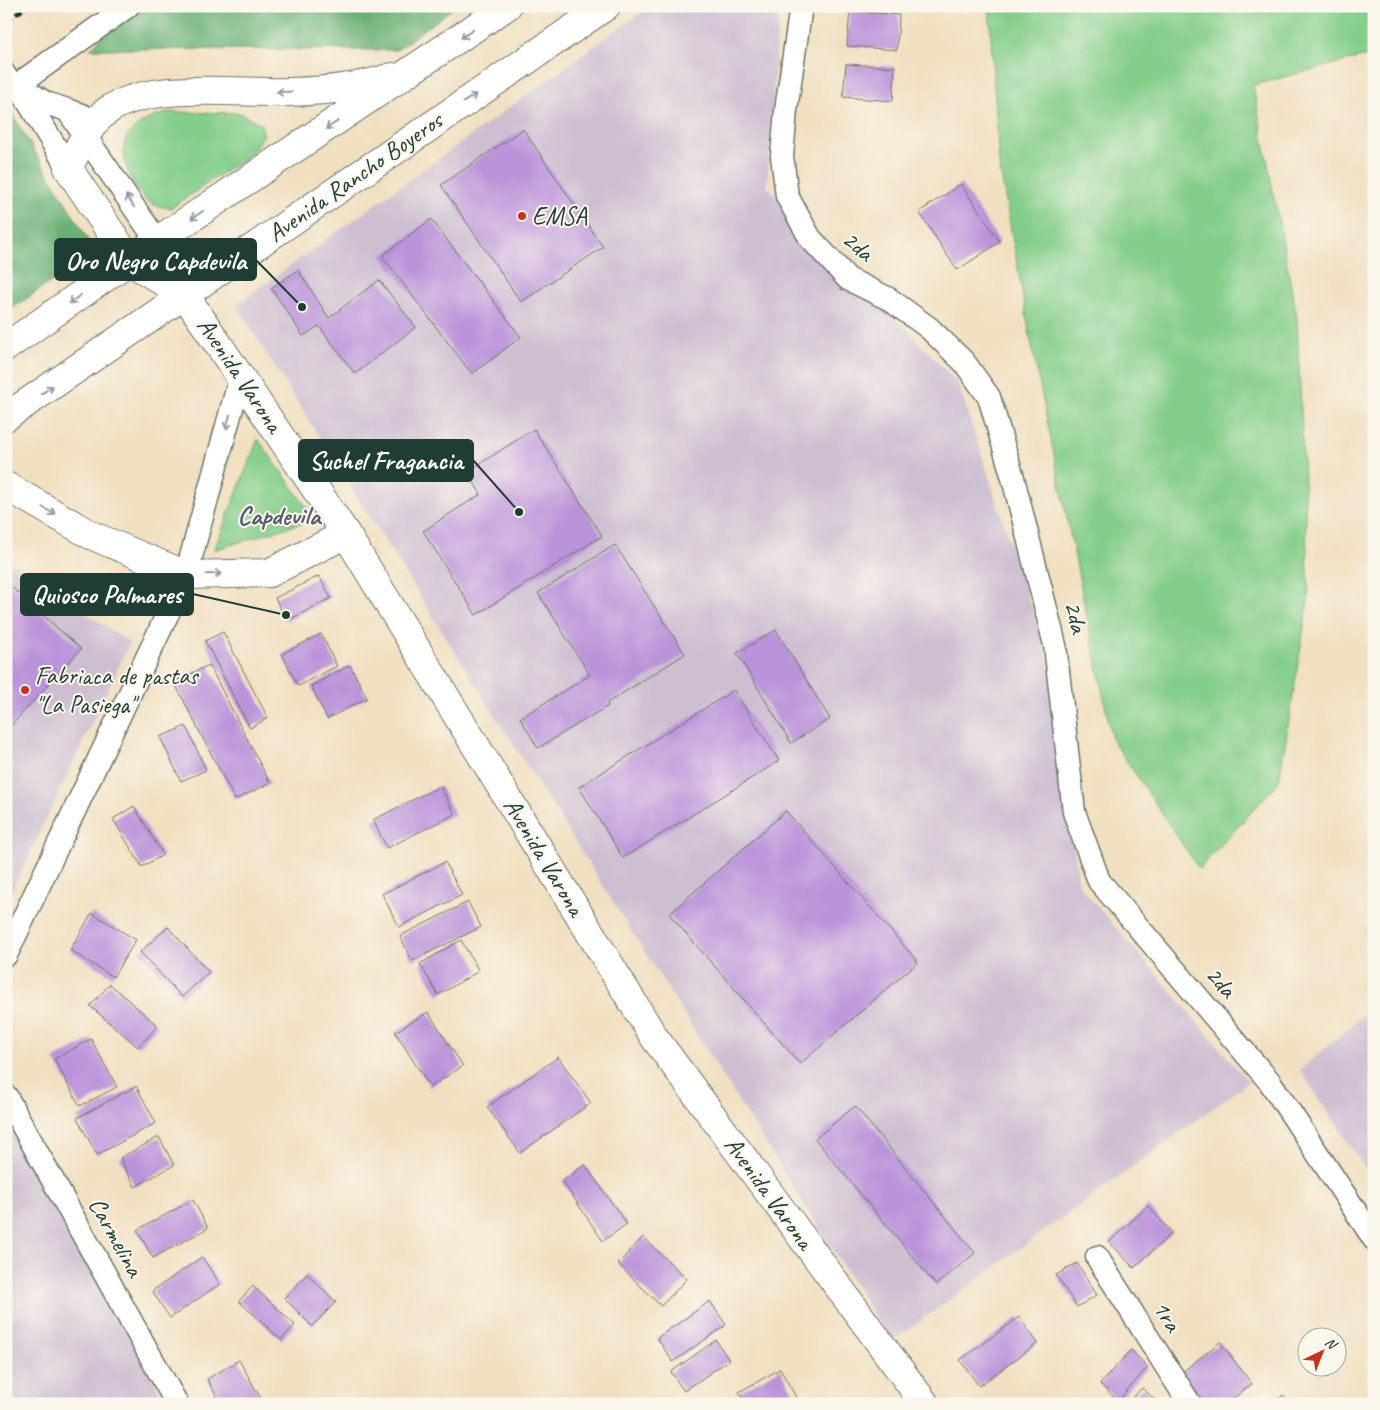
<svg xmlns="http://www.w3.org/2000/svg" width="1380" height="1410" viewBox="0 0 1380 1410" font-family="Caveat,sans-serif">
  <style>
    .industrial { fill: #cdbed2 }
    .green { fill: #84ce8b; stroke: #528660 }
    .forest { fill: #6bb177; stroke: #457756 }
    .building { fill: #bb93da }
    .lines { fill: none; stroke-linecap: round; stroke-linejoin: round }
    .lane-casing { stroke: #687665; stroke-width: 14 }
    .street-casing { stroke: #687665; stroke-width: 25 }
    .secondary-casing { stroke: #687665; stroke-width: 30 }
    .highway-casing { stroke: #687665; stroke-width: 30 }
    .lane { stroke: #fff; stroke-width: 11 }
    .street { stroke: #fff; stroke-width: 22 }
    .secondary { stroke: #fff; stroke-width: 28 }
    .highway { stroke: #fff; stroke-width: 28 }
    .rail { stroke: #1f3d34; stroke-width: 4; stroke-dasharray: 8 4; stroke-linecap: butt }
    .oneway { stroke: #8f9e9a }
    .poi-dot { fill: #c8321e; stroke: #fbf7ec; stroke-width: 2 }
    .labels { text-anchor: middle; dominant-baseline: central; stroke-width: 4; stroke-linejoin: round; paint-order: stroke }
    .street-label { font-size: 25px; fill: #1f3d34; stroke: #fbf7ec }
    .poi-label { font-size: 25px; fill: #1f3d34; stroke: #fbf7ec; text-anchor: start }
    .neighbourhood-label { font-size: 26px; font-weight: bold; fill: #565b6e; stroke: #fbf7ec }
    .leader { fill: none; stroke: #1f3d34; stroke-width: 2 }
    .callout-dot { fill: #1f3d34; stroke: #fbf7ec; stroke-width: 2 }
    .callout { fill: #1f3d34; stroke: #1f3d34; stroke-width: 2 }
    .callout-label { font-size: 26px; text-anchor: middle; font-weight: bold; fill: #fff }
  </style>
  <rect width="100%" height="100%" fill="#fbf7ec"/>
  <filter id="ink" filterUnits="userSpaceOnUse"><feTurbulence type="fractalNoise" baseFrequency=".02" numOctaves="2"/><feDisplacementMap in="SourceGraphic" scale="10" xChannelSelector="R" yChannelSelector="G"/><feConvolveMatrix kernelMatrix="1 2 1 2 8 2 1 2 1" color-interpolation-filters="sRGB"/></filter>
  <filter id="wash" filterUnits="userSpaceOnUse"><feTurbulence type="fractalNoise" baseFrequency=".0096" numOctaves="4" result="noise"/><feDisplacementMap in="SourceGraphic" scale="20" xChannelSelector="R" yChannelSelector="G"/><feGaussianBlur stdDeviation="1.12" result="paint"/><feColorMatrix in="noise" values="0 0 0 0 0 0 0 0 0 0 0 0 0 0 0 0 0 1.4 0 .05"/><feComposite in="paint" operator="in"/></filter>
  <g filter="url(#wash)">
    <rect width="100%" height="100%" fill="#f1dfc1"/>
    <!-- industrial -->
    <path class="industrial" d="M650,6H779L767,186L958,383L1049,661L1079,885L1249,1082L891,1342L236,305Z
      M6,559L130,643L6,903Z
      M1374,1006V1182L1300,1070Z
      M6,1114L166,1404H6Z"/>
    <!-- green -->
    <path class="green" d="M989,6H1374V54L1253,85L1297,317L1309,596L1279,782L1199,869L1112,739L1031,342L999,163Z
      M169,112L240,113L261,124L264,135L251,154L171,208C166,207 157,207 152,204C135,195 116,155 127,137C138,121 153,117 169,112Z
      M258,439L315,519L214,550Z"/>
    <!-- forest -->
    <path class="forest" d="M141,6H456L397,50L90,49L115,24Z
      M9,109L95,251L6,313V112Z"/>
    <g id="blocks">
      <!-- building -->
      <path class="building" d="M850,11L899,15L897,50L847,46Z
        M846,64L895,67L893,101L843,97Z
        M523,129L603,247L521,302L441,185Z
        M961,184L1000,242L957,270L919,212Z
        M431,219L521,337L472,374L382,256Z
        M298,270L329,318L379,280L416,327L355,374L319,326L303,336L271,288Z
        M534,429L602,536L476,615L423,531L481,494L467,472Z
        M615,545L685,654L607,703L608,706L538,748L520,718L590,675L538,593Z
        M319,576L331,598L287,621L275,598Z
        M6,582L81,649L6,731Z
        M776,630L830,719L791,743L737,653Z
        M223,632L268,718L250,728L205,641Z
        M321,634L337,666L298,686L282,654Z
        M209,665L270,783L235,800L174,682Z
        M350,665L367,698L327,719L311,686Z
        M734,690L779,761L623,858L579,787Z
        M186,726L206,770L181,781L160,737Z
        M440,786L455,814L387,848L373,820Z
        M134,806L163,855L142,867L113,819Z
        M786,811L918,962L800,1064L669,914Z
        M445,862L462,895L399,927L382,894Z
        M468,902L481,927L412,961L400,936Z
        M92,913L136,940L113,977L70,950Z
        M168,927L209,972L182,997L140,952Z
        M461,940L479,971L438,995L420,964Z
        M110,984L158,1026L138,1047L90,1006Z
        M428,1012L463,1066L430,1087L395,1032Z
        M91,1039L117,1087L80,1106L54,1059Z
        M558,1057L591,1103L520,1153L487,1107Z
        M136,1086L156,1123L97,1155L77,1118Z
        M855,1106L975,1253L936,1285L815,1139Z
        M159,1137L174,1165L135,1187L120,1158Z
        M585,1165L627,1224L603,1241L562,1181Z
        M193,1200L208,1228L153,1258L137,1230Z
        M1148,1206L1172,1233L1134,1268L1109,1242Z
        M643,1237L687,1279L661,1306L618,1264Z
        M202,1257L220,1284L170,1318L152,1291Z
        M1077,1263L1097,1295L1077,1307L1056,1275Z
        M307,1274L336,1302L312,1326L284,1298Z
        M253,1286L295,1325L281,1340L239,1301Z
        M710,1301L726,1325L673,1362L657,1338Z
        M1019,1317L1038,1343L979,1386L960,1360Z
        M716,1340L729,1360L684,1391L671,1372Z
        M1220,1342L1252,1384L1226,1404H1204L1181,1373Z
        M1131,1350L1148,1367L1118,1401L1100,1384Z
        M239,1360L264,1404H221L207,1379Z
        M780,1369L800,1404H746L739,1392Z
        M1142,1388L1159,1404H1127Z
        M1283,1395L1291,1404H1273Z"/>
    </g>
  </g>
  <g filter="url(#ink)">
    <use href="#blocks" fill-opacity="0" stroke="#687665" stroke-width="1"/>
    <g class="lines">
      <!-- lane casing -->
      <g class="lane-casing">
        <path id="lane" d="M6,67L18,85"/>
      </g>
      <!-- street casing -->
      <g class="street-casing">
        <path id="street" d="M801,6L786,110L782,156L787,196L810,238L848,279L889,299L929,328L964,362L989,397L1013,478L1055,645L1074,812L1099,881L1270,1082L1374,1239
          M18,85L68,168
          M20,87L46,103L82,115
          M6,93L128,6
          M68,111L157,241
          M6,955L186,575L241,375
          M6,1096L177,1404
          M1097,1257L1190,1404"/>
      </g>
      <!-- secondary casing -->
      <g class="secondary-casing">
        <path id="secondary" d="M157,241L185,295L346,534L654,1037L925,1404
          M130,261L185,295
          M6,486L91,535L186,575L269,573L346,534"/>
      </g>
      <!-- highway casing -->
      <g class="highway-casing">
        <path id="highway" d="M130,261L68,168C78,150 87,128 103,114C145,79 238,94 290,92C324,91 360,88 392,77
          M6,347L157,241L507,6
          M6,417L606,6"/>
      </g>
      <!-- lane -->
      <use href="#lane" class="lane"/>
      <!-- street -->
      <use href="#street" class="street"/>
      <!-- secondary -->
      <use href="#secondary" class="secondary"/>
      <!-- highway -->
      <use href="#highway" class="highway"/>
      <!-- rail -->
      <path class="rail" d="M6,21L28,6"/>
    </g>
    <!-- one-way arrows -->
    <defs><path id="oneway-shaft" d="M-6 0H5M1.5-3L5.5 0L1.5 3" fill="none" stroke-width="1.6" stroke-linecap="round" stroke-linejoin="round" transform="scale(1.25)"/></defs>
    <g class="oneway">
      <use href="#oneway-shaft" transform="translate(467 34) rotate(146)"/>
      <use href="#oneway-shaft" transform="translate(284 92) rotate(179)"/>
      <use href="#oneway-shaft" transform="translate(470 98) rotate(-34)"/>
      <use href="#oneway-shaft" transform="translate(332 125) rotate(146)"/>
      <use href="#oneway-shaft" transform="translate(130 201) rotate(-124)"/>
      <use href="#oneway-shaft" transform="translate(197 215) rotate(146)"/>
      <use href="#oneway-shaft" transform="translate(75 299) rotate(145)"/>
      <use href="#oneway-shaft" transform="translate(47 390) rotate(-34)"/>
      <use href="#oneway-shaft" transform="translate(228 422) rotate(105)"/>
      <use href="#oneway-shaft" transform="translate(49 511) rotate(30)"/>
      <use href="#oneway-shaft" transform="translate(214 574) rotate(-2)"/>
    </g>
  </g>
  <!-- markers -->
  <g class="poi-dot">
    <circle cx="522" cy="216" r="5"/>
    <circle cx="25" cy="690" r="5"/>
  </g>
  <g class="labels">
    <!-- street labels -->
    <g class="street-label">
      <text transform="translate(355 177) rotate(-35)">Avenida Rancho Boyeros</text>
      <text transform="translate(858 246) rotate(41)">2da</text>
      <text transform="translate(240 375) rotate(56)">Avenida Varona</text>
      <text transform="translate(1076 617) rotate(77)">2da</text>
      <text transform="translate(544 857) rotate(59)">Avenida Varona</text>
      <text transform="translate(1221 982) rotate(49)">2da</text>
      <text transform="translate(769 1193) rotate(54)">Avenida Varona</text>
      <text transform="translate(116 1237) rotate(61)">Carmelina</text>
      <text transform="translate(1167 1316) rotate(58)">1ra</text>
    </g>
    <!-- poi labels -->
    <g class="poi-label">
      <text x="532" y="216">EMSA</text>
      <text x="35" y="676">Fabriaca de pastas<tspan x="35" dy="29">"La Pasiega"</tspan></text>
    </g>
    <!-- neighbourhood labels -->
    <g class="neighbourhood-label">
      <text x="279" y="515">Capdevila</text>
    </g>
  </g>
  <!-- callouts -->
  <path class="leader" d="M302 307L256 260M519 512L473 460M286 615L193 594"/>
  <g class="callout-dot">
    <circle cx="302" cy="307" r="5"/>
    <circle cx="519" cy="512" r="5"/>
    <circle cx="286" cy="615" r="5"/>
  </g>
  <g class="callout">
    <rect x="55" y="239" width="201" height="41" rx="5"/>
    <rect x="299" y="440" width="174" height="41" rx="5"/>
    <rect x="21" y="574" width="172" height="41" rx="5"/>
  </g>
  <g class="callout-label">
    <text x="156" y="269">Oro Negro Capdevila</text>
    <text x="386" y="469">Suchel Fragancia</text>
    <text x="107" y="603">Quiosco Palmares</text>
  </g>
  <!-- margin -->
  <rect width="1380" height="1410" fill="none" stroke="#fbf7ec" stroke-width="25"/>
  <!-- north arrow -->
  <g transform="translate(1322 1352) rotate(43)"><circle r="24" fill="#fbf7ec" stroke="#a3ada2"/>
  <path d="M0-4L9 19L0 12L-9 19Z" fill="#c8321e"/>
  <text y="-8" font-size="14" font-weight="bold" text-anchor="middle" fill="#1f3d34">N</text>
  </g>
</svg>
